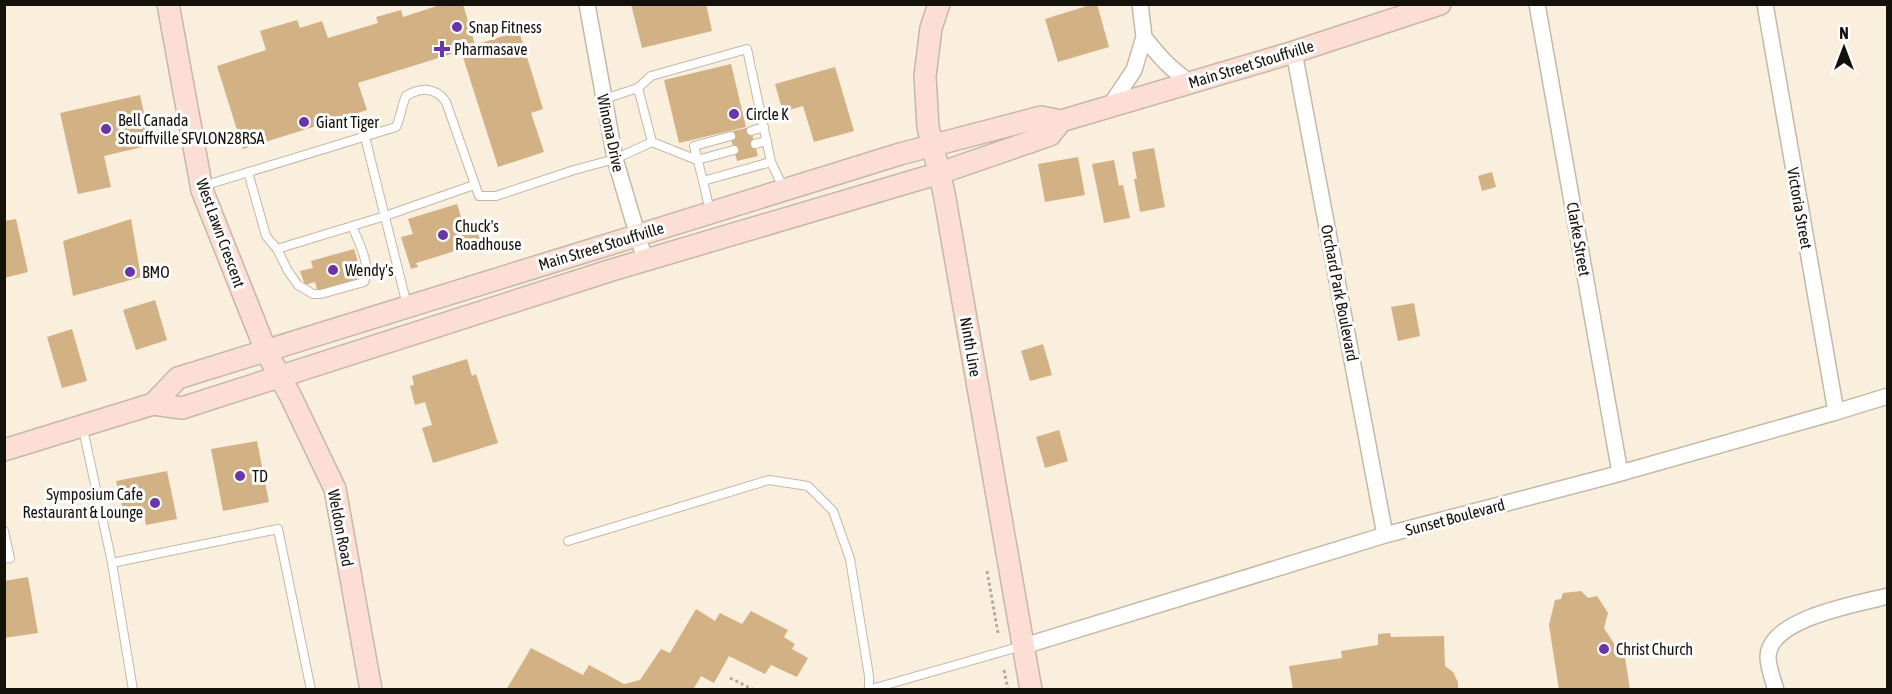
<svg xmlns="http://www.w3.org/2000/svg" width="1892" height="694" viewBox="0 0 1892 694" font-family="'Asap Condensed',sans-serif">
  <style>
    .building { fill: #d2b285 }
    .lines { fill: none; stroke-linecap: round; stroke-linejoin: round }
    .lane-casing { stroke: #c4b8a8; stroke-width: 10 }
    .street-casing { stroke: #c4b8a8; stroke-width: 18 }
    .secondary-casing { stroke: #c4b8a8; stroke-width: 24 }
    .path { stroke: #b4ab9d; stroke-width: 3; stroke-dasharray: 3 3; stroke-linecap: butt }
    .lane { stroke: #fff; stroke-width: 8 }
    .street { stroke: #fff; stroke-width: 15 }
    .secondary { stroke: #fdded4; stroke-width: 21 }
    .poi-dot { fill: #6a34aa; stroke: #fdfdfd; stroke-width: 2 }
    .labels { text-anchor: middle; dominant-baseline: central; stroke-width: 6; stroke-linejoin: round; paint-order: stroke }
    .poi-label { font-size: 16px; fill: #14100a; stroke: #fdfdfd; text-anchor: start }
    .street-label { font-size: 16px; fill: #14100a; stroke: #fdfdfd }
  </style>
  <rect width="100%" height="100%" fill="#faeedd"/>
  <!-- building -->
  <path class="building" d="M443,4H463L475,45L519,31L543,109L531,113L544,152L498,167L461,51L358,83L367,110L243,149L217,66L266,50L260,31L297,20L300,28L322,21L328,38L378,23L376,17L401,10L403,17Z
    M631,4H706L712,31L642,48Z
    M1093,4H1097L1109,47L1058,62L1045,19Z
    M731,64L746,127L679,143L664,80Z
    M835,67L854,131L814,142L803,106L783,112L775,84Z
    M140,95L151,145L104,156L111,187L78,194L60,113Z
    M750,127L758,156L737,161L729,132Z
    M1154,148L1165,207L1140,212L1134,179H1137L1132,152Z
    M1078,157L1085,195L1045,202L1038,164Z
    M1114,160L1119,186L1123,185L1130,218L1104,223L1092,164Z
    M1492,172L1496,187L1482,191L1478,176Z
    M457,204L464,227L475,224L481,243L416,263L418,267L411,269L401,237L413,234L408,219Z
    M16,219L28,272L4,278V221Z
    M131,219L141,277L73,296L63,241Z
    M354,249L363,279L318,293L315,282L305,285L300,271L313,268L311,261Z
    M155,300L167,340L136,350L123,310Z
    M1414,303L1420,336L1398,341L1391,307Z
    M72,329L87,381L62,388L47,337Z
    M1043,344L1052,375L1030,381L1021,351Z
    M467,359L472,376L476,374L498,443L433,463L422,428L432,425L425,402L415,405L410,386L414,385L412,376Z
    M1059,430L1068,461L1045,468L1036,437Z
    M257,441L269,502L223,511L211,449Z
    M167,471L177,519L146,525L142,507L123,511L116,481Z
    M28,577L38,633L4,638V581Z
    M1581,591L1588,598L1597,596L1608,613L1604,628L1615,645L1623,644L1630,690H1559L1549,625L1555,600L1561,599L1563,593Z
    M696,609L715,621L720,613L742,624L751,611L788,630L784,637L795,644L792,649L808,658L797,677L771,665L765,674L729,656L714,683L701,676L693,690H506L531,648L583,675L589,665L624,684L640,680L661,649L670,653Z
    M1390,633L1391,637L1444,636L1445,666L1453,672L1458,682V690H1293L1289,666L1342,658L1341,651L1378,645V634Z"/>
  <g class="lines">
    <!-- lane casing -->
    <g class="lane-casing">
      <path id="lane" d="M638,88L651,76L747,49L771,162
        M604,99L638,88L652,142
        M751,131L764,127
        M365,137L407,305
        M755,144L767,141
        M248,172L266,236L277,249L288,271L298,285L313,294H321L364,282C372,266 358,241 352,226
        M703,181L694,146L731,136
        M203,186L396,127C401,117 401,107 406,96C421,87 436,87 446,102L479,196H496L574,170L615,159L652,142L697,160L734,150
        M710,211L703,181L771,162L784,189
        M277,249L385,216L474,185
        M83,429L112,563L133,690
        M4,531L10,558L4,559
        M568,541L769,480L808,486L833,511L850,559L869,676V690
        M112,563L278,529L311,690
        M868,690L1022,646"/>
    </g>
    <!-- street casing -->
    <g class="street-casing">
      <path id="street" d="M587,4L615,159L645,260
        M1537,4L1620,473
        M1765,4L1836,412
        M1144,37C1158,55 1171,70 1190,82
        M1294,52L1385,535
        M1110,106L1134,70L1144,37L1140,4
        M1024,646L1385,535L1610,476L1836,412L1888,396
        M1776,690C1773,680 1768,667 1768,657C1769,618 1858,604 1888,596"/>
    </g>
    <!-- secondary casing -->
    <g class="secondary-casing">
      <path id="secondary" d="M168,4L202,190L266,351L291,397L335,489L371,690
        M939,4L931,28L925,76L928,127L944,193L1031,690
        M153,404L178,378L900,154L1041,117L1061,121L1294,52L1440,4
        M4,450L153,404L182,408L612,270L940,173L1050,135L1061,121"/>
    </g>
    <!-- path -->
    <path class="path" d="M987,571L998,633
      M1004,670L1008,690
      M730,678L754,690"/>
    <!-- lane -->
    <use href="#lane" class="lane"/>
    <!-- street -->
    <use href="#street" class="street"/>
    <!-- secondary -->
    <use href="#secondary" class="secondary"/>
  </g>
  <!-- markers -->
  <g class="poi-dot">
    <circle cx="457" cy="27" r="6"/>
    <path d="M439 40h6v6h6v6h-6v6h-6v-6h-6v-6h6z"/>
    <circle cx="734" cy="114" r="6"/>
    <circle cx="304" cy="122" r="6"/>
    <circle cx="106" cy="129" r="6"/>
    <circle cx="443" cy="235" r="6"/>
    <circle cx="333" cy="270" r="6"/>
    <circle cx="130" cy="272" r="6"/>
    <circle cx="240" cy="476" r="6"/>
    <circle cx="155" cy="503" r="6"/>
    <circle cx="1604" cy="649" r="6"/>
  </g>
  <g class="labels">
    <!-- poi labels -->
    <g class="poi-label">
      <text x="469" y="27">Snap Fitness</text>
      <text x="454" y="49">Pharmasave</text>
      <text x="746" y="114">Circle K</text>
      <text x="118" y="120">Bell Canada<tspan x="118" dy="18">Stouffville SFVLON28RSA</tspan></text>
      <text x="316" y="122">Giant Tiger</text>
      <text x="455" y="226">Chuck's<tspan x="455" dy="18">Roadhouse</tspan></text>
      <text x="345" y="270">Wendy's</text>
      <text x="142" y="272">BMO</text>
      <text x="252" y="476">TD</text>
      <text x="143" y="494" text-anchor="end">Symposium Cafe<tspan x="143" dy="18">Restaurant &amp; Lounge</tspan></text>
      <text x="1616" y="649">Christ Church</text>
    </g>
    <!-- street labels -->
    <g class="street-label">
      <text transform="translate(1251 64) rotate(-17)">Main Street Stouffville</text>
      <text transform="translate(611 133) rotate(78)">Winona Drive</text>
      <text transform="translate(1800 208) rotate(80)">Victoria Street</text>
      <text transform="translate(221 233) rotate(70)">West Lawn Crescent</text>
      <text transform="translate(1579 239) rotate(80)">Clarke Street</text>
      <text transform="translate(601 246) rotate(-17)">Main Street Stouffville</text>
      <text transform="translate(1340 293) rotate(79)">Orchard Park Boulevard</text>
      <text transform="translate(971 347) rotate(80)">Ninth Line</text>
      <text transform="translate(1455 517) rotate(-15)">Sunset Boulevard</text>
      <text transform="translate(341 528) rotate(79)">Weldon Road</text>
    </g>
  </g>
  <!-- border -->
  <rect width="1892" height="694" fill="none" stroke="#14100a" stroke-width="12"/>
  <!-- north arrow -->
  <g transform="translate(1844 48)" stroke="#fdfdfd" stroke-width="4.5" paint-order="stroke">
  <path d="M0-4.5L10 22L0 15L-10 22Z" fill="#14100a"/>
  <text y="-9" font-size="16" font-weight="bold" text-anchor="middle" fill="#14100a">N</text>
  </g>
</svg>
